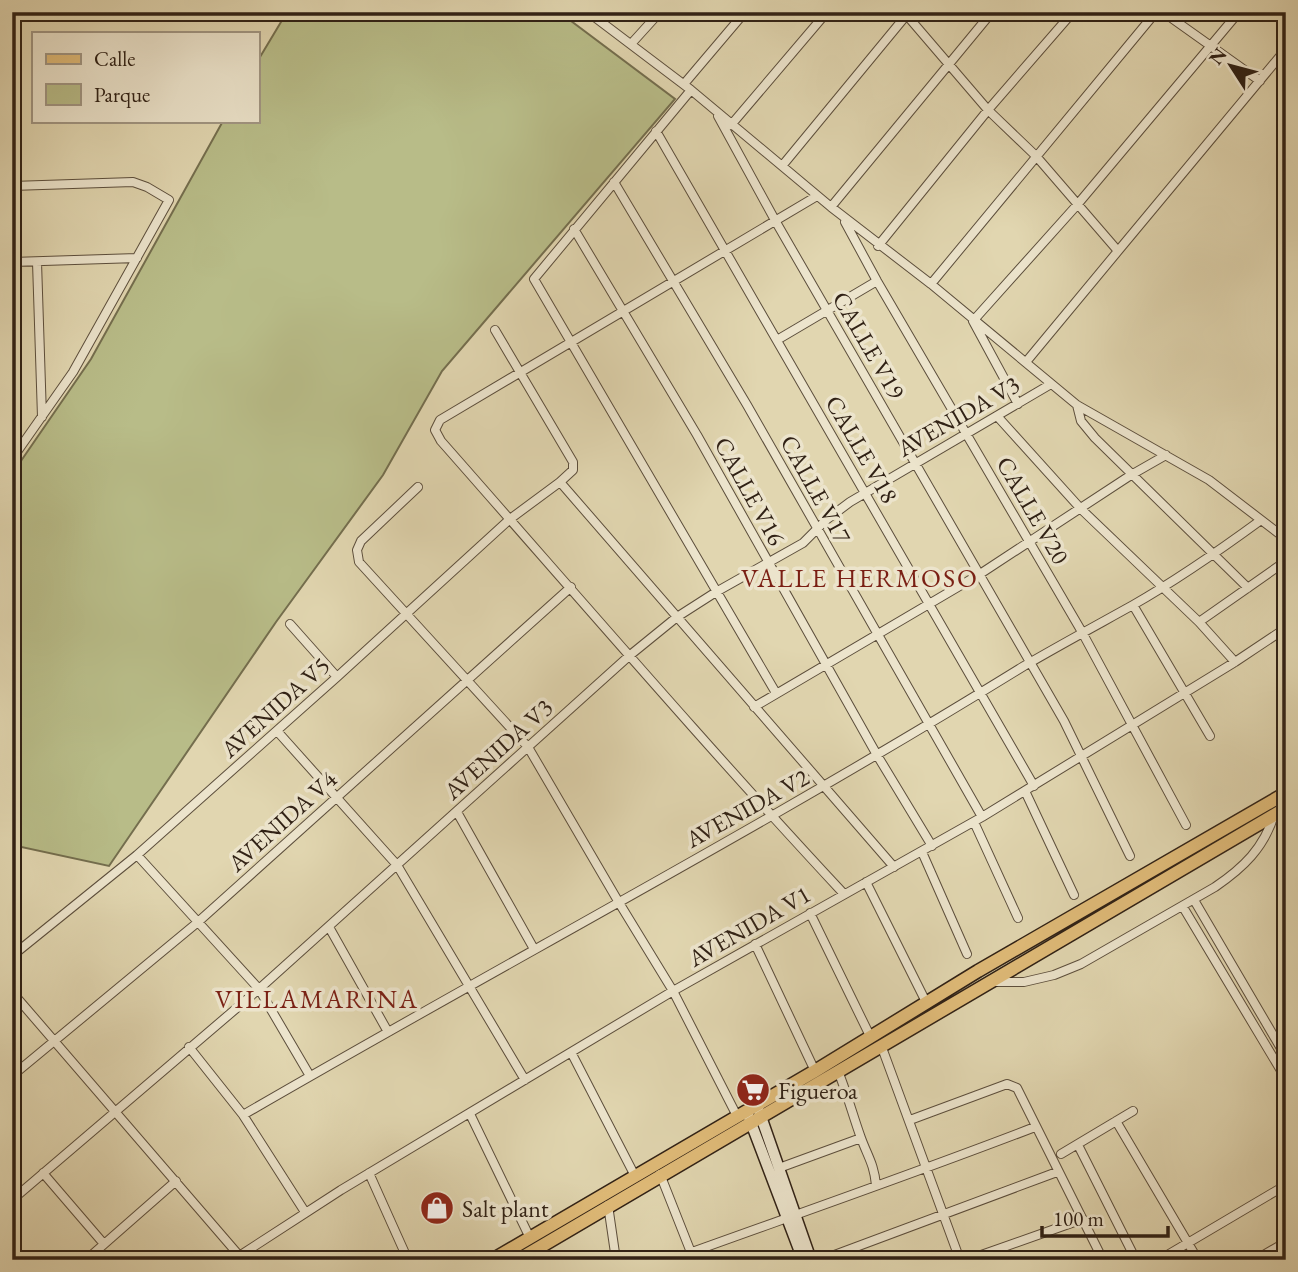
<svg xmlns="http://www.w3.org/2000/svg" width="1298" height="1272" viewBox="0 0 1298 1272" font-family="'EB Garamond',serif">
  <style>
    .green { fill: #b8bc88; stroke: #746e4e; stroke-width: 2 }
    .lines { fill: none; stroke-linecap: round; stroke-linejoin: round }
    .minor-casing { stroke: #5c4e3c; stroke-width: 10 }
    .secondary-casing { stroke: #302115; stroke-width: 13 }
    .primary-casing { stroke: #302115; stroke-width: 15 }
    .minor { stroke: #ece4cc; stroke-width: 8 }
    .secondary { stroke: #ece4cc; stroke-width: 10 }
    .primary { stroke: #e0bb78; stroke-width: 12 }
    .labels { text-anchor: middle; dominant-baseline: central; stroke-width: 7; stroke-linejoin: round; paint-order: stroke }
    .street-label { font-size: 24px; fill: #302115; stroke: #ece4cc }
    .poi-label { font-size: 24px; fill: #302115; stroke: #ece4cc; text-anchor: start }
    .neighbourhood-label { font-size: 26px; letter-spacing: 2px; fill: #7a1f14; stroke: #ece4cc }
  </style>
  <rect width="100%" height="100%" fill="#e1d6b0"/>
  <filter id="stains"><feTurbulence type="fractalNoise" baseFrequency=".00286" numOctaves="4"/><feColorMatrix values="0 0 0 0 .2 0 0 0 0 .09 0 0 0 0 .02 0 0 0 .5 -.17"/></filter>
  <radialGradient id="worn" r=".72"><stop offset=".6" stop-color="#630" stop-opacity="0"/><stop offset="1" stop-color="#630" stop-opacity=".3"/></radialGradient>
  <!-- green -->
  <path class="green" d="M287,12H559L675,99L442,371L383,475L276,622L109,866L12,845V474L91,359L223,121H257V62Z"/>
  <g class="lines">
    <!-- minor casing -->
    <g class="minor-casing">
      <path id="minor" d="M588,12L691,90L831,207L931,284L1077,405L1209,480L1286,539
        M904,12L988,110L1036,156L1118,251L1026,362
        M1163,12L1260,81
        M631,44L660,12
        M684,84L745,12
        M691,90L534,279L776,693
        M718,116L776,222L1064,721L1130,856
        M731,125L827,12
        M656,131L1034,786
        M782,166L909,12
        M614,182L747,405L982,817
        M12,186L133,182L147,187L169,200L73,372L12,459
        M817,196L440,420L435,430L441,441C575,593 706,746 844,894
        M831,207L992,12
        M845,222L877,281L1082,632L1186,825
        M574,229L697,435L877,755L932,846
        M878,246L988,110L1073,12
        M1118,251L1286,49
        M12,262L137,258
        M37,262L42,417
        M931,284L1156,12
        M495,330L573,462V470L560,482L894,867
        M777,340L877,281
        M1018,404L973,321L1077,205L1239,12
        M1077,405L1081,421L1095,438L1248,588
        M997,416L1081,509L1199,622L1235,662
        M418,487L361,541L357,550L359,562L528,747L618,901L673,991L737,1116
        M1133,605L1210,736
        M1199,622L1286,561
        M290,624L337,677
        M754,707L980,574L1131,475L1166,455
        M277,731L397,865L525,1080
        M1025,791L1074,895
        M457,812L534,949
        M974,822L1018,918
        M922,852L967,954
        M137,855L259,989L310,1076
        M866,882L927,1004
        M1194,900L1286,1057
        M1183,907L1286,1079
        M810,913L871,1038
        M329,927L388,1032
        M755,944L815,1071
        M12,956L137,855L337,677L510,519L560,482
        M994,982H1024L1054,975L1081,964L1215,887C1243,868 1264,848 1274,815
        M12,992L243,1260
        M881,1045L960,1260
        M189,1047L243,1115L305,1212
        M572,1054L635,1176
        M838,1071C847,1093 853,1116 861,1138C868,1157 874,1164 876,1185
        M12,1076L198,922L571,587
        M470,1114L530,1238
        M243,1115C503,964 769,824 1024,666C1060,645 1097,625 1133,605C1177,580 1220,550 1261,520
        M910,1120L1007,1084L1017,1088L1103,1260
        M1116,1121L1198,1260
        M1078,1145L1136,1260
        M1061,1154L1133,1111
        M779,1168L861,1138
        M43,1173L104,1244
        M369,1173L408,1260
        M660,1174L694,1260
        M12,1200L259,989L629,656L677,617L716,592L803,543L826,520L850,502L1051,384
        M608,1205L616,1260
        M692,1252C806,1211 921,1171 1035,1127
        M86,1260L176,1181
        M233,1260L341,1190L673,991L982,817L1235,662L1286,628
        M821,1260L1057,1172
        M967,1260L1083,1219
        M1159,1260L1286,1185
        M1255,1260L1286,1242"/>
    </g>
    <!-- secondary casing -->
    <g class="secondary-casing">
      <path id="secondary" d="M759,1111L811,1260
        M748,1115L803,1260"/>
    </g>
    <!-- primary casing -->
    <g class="primary-casing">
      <path id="primary" d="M492,1260L815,1071L978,971L1286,793
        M518,1260L1286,808"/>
    </g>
    <!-- minor -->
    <use href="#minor" class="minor"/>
    <!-- secondary -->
    <use href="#secondary" class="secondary"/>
    <!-- primary -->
    <use href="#primary" class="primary"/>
  </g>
  <!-- icons -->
  <defs>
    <g id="supermarket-disc" transform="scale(1.75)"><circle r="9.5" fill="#8f2418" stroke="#ece4cc"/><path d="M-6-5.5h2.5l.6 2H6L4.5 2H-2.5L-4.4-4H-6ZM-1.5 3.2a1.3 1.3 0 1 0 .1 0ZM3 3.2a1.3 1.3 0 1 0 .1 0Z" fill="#fff"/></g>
    <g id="shop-disc" transform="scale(1.75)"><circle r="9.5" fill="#8f2418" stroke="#ece4cc"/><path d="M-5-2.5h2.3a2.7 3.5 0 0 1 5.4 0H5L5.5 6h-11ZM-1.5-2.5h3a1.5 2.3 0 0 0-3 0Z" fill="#fff"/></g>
  </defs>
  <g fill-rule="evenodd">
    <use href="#supermarket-disc" x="753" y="1090"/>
    <use href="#shop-disc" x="437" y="1208"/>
  </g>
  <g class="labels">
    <!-- street labels -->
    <g class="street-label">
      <text transform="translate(869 345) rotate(60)">CALLE V19</text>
      <text transform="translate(958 416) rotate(-30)">AVENIDA V3</text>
      <text transform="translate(862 449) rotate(60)">CALLE V18</text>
      <text transform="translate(816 489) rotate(61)">CALLE V17</text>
      <text transform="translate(750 491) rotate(61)">CALLE V16</text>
      <text transform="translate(1033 510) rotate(60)">CALLE V20</text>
      <text transform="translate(275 707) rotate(-42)">AVENIDA V5</text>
      <text transform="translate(498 749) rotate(-42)">AVENIDA V3</text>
      <text transform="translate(747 808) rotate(-29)">AVENIDA V2</text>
      <text transform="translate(282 821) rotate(-42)">AVENIDA V4</text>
      <text transform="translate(749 926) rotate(-30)">AVENIDA V1</text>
    </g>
    <!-- poi labels -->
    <g class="poi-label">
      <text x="778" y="1090">Figueroa</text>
      <text x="462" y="1208">Salt plant</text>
    </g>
    <!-- neighbourhood labels -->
    <g class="neighbourhood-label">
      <text x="860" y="578">VALLE HERMOSO</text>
      <text x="317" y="999">VILLAMARINA</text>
    </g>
  </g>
  <!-- margin -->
  <rect width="1298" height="1272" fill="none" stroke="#e1d6b0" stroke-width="42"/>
  <rect x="14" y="14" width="1270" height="1244" fill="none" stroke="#302115" stroke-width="3.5"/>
  <rect x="21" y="21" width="1256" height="1230" fill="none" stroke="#302115" stroke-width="2"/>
  <!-- legend -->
  <rect x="32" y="32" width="228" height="91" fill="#ece4cc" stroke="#a19683" stroke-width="2"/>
  <rect x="46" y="54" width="35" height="10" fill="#e0bb78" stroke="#a19683" stroke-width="2"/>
  <text x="94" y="66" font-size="21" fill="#302115">Calle</text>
  <rect x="46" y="84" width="35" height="21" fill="#b8bc88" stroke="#a19683" stroke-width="2"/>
  <text x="94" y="102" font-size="21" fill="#302115">Parque</text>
  <!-- north arrow -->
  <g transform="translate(1231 66) rotate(306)" stroke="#ece4cc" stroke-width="5" paint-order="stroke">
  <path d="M0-5L12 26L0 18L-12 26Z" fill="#302115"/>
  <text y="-10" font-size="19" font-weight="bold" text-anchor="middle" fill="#302115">N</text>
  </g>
  <!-- scale -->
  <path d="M1042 1226v10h126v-10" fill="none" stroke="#302115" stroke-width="3.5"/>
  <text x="1053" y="1226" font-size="21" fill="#302115" stroke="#ece4cc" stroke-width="5" paint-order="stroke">100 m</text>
  <rect width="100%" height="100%" filter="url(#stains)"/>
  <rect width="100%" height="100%" fill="url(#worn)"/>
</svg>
